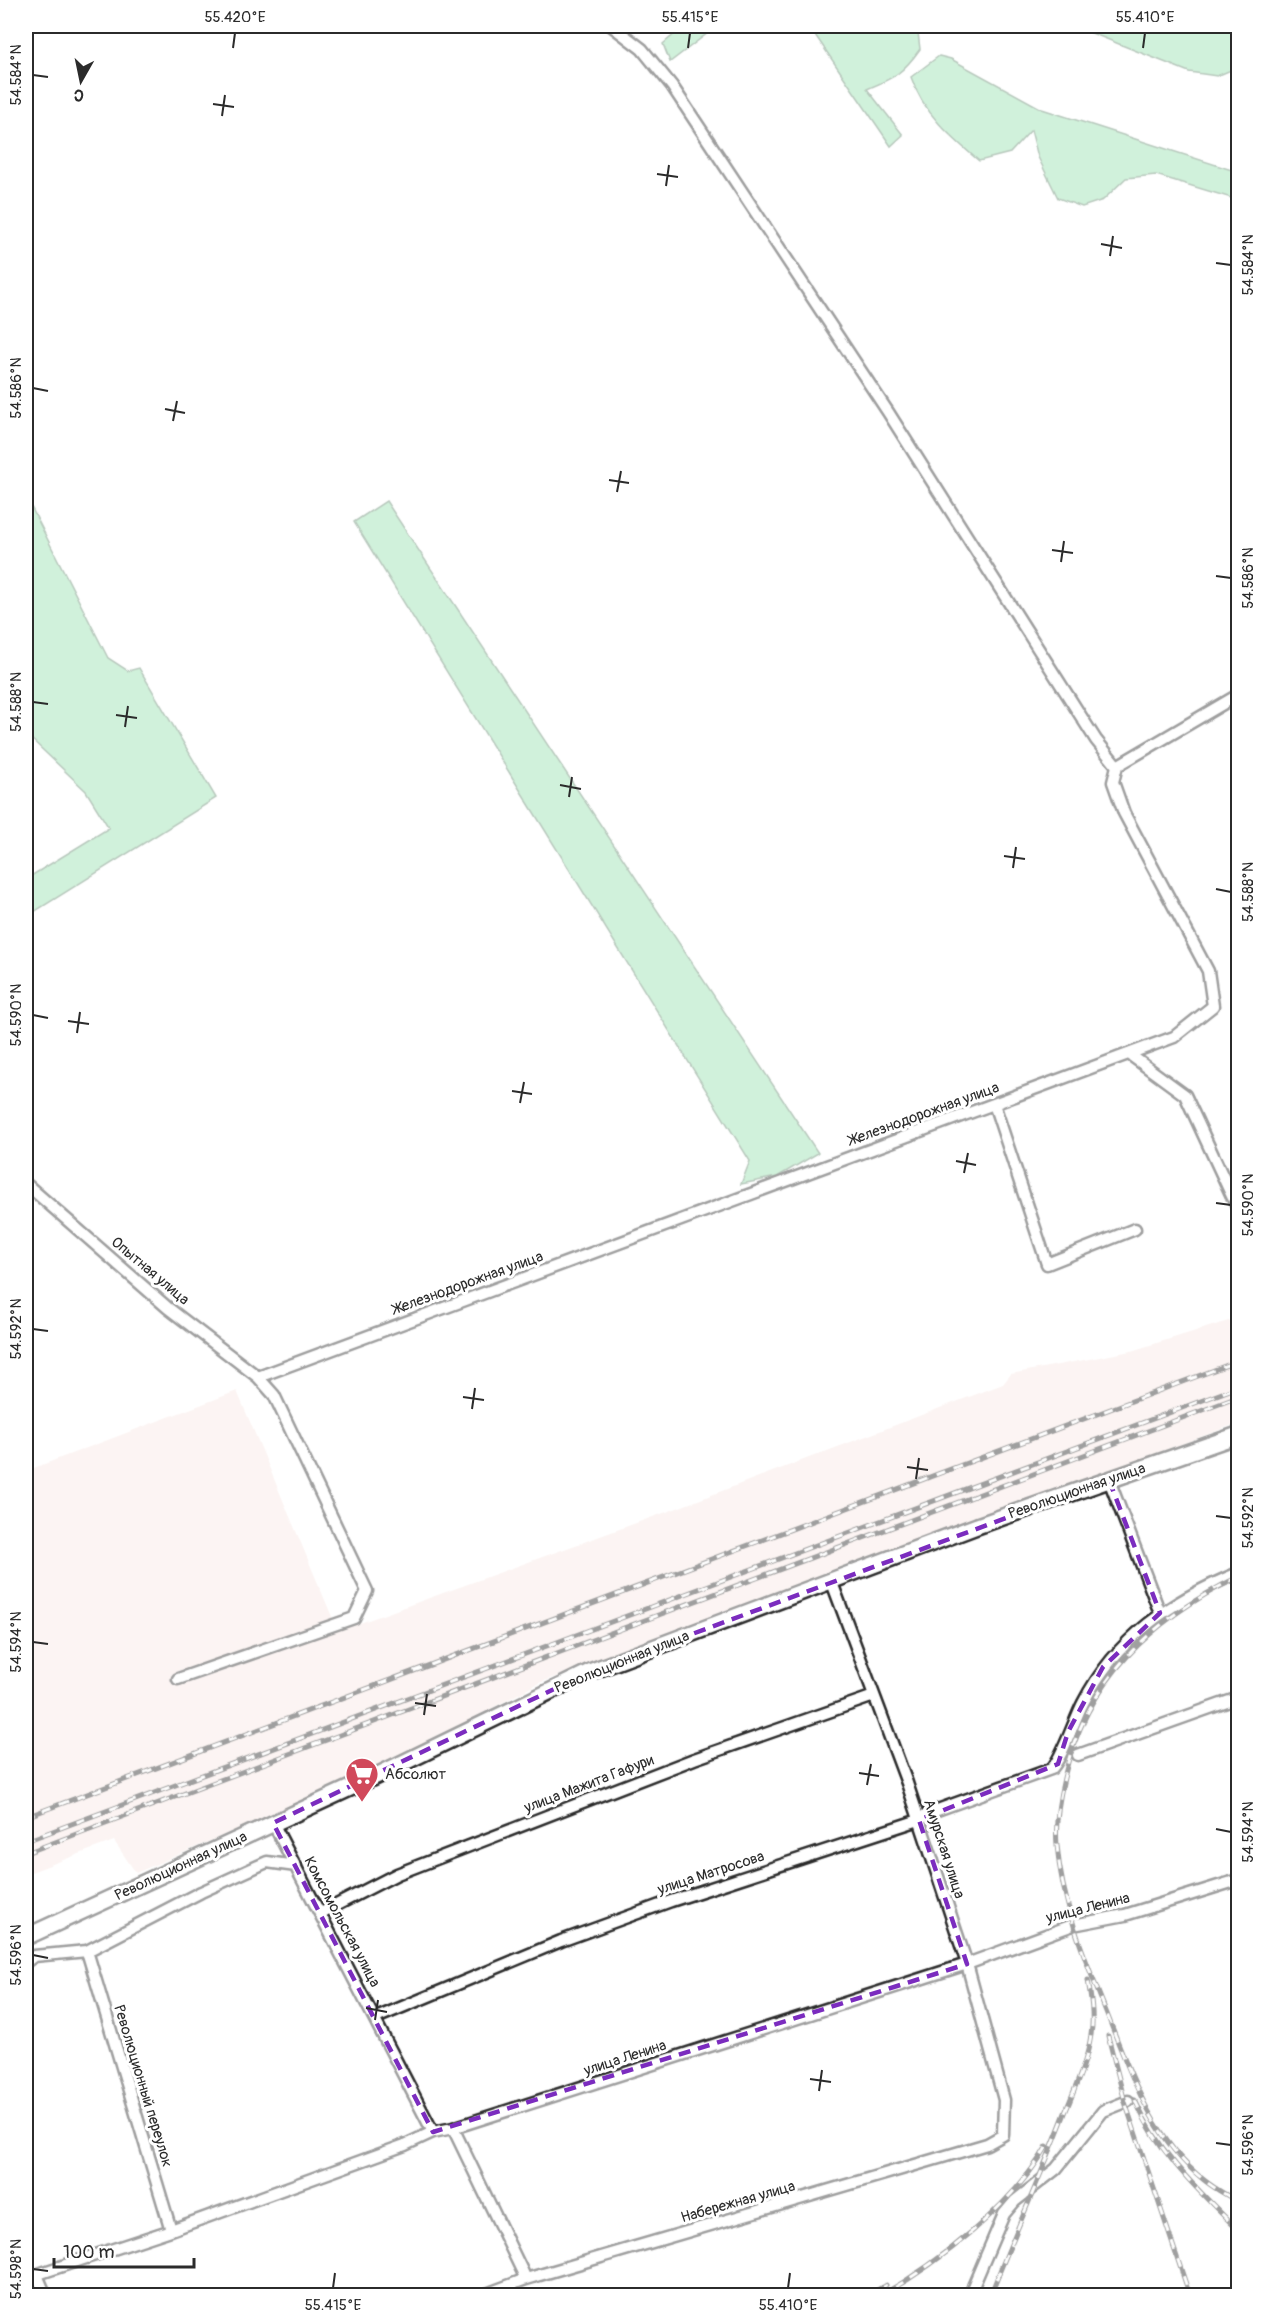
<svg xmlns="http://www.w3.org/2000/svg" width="1264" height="2321" viewBox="0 0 1264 2321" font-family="Pangolin,sans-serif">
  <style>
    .built { fill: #f8e7e4 }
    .green { fill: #98e0af; stroke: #62866d; stroke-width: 1.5 }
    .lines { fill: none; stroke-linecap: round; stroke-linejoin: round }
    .street-casing { stroke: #2b2b2b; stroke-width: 15 }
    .secondary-casing { stroke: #2b2b2b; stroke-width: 20 }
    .street { stroke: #fff; stroke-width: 10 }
    .secondary { stroke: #fff; stroke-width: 15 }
    .rail-casing { stroke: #2b2b2b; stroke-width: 5 }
    .rail { stroke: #fff; stroke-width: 3; stroke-dasharray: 9; stroke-linecap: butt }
    .marked { fill: none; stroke: #7b2cbf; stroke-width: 4.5; stroke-dasharray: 12 8; stroke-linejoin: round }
    .ticks { fill: none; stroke: #2b2b2b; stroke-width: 2 }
    .labels { text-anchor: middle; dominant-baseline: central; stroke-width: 6; stroke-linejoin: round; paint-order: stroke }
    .street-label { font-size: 15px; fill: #2b2b2b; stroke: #fff }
    .poi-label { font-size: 15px; fill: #2b2b2b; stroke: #fff; text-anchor: start }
    .neatline { fill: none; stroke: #2b2b2b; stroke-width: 2 }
    .ticks-label { font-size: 15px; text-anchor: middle; fill: #2b2b2b }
  </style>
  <rect width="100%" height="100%" fill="#fff"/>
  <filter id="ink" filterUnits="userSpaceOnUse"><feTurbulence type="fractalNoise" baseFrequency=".0167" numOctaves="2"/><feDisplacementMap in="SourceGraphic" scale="12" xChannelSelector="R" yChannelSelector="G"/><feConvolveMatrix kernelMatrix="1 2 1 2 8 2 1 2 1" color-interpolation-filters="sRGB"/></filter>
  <g filter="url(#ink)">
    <!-- built -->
    <path class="built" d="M1238,1318V1423L539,1683L386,1765L136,1873L114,1841L26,1874V1471L237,1391L338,1631L672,1510L1003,1384L1011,1374L1131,1351Z"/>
    <!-- green -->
    <path class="green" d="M684,26H717L670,62L663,44Z
      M809,26H912L918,33L920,49C903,73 894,78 867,89L903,135L891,146Z
      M1074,26H1238V67L1217,76L1189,72Z
      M939,56L951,59L1042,109L1238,172V200L1156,175L1126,178L1103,200L1082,207L1058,198L1038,157L1031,130L1010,153L979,161C951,137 923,113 911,77Z
      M26,497L108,658L128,671L139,668L216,798L26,917V879L109,828L86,791L26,734Z
      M386,501L818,1153L777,1177L741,1184L750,1161L354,522Z"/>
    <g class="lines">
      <!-- street casing -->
      <g class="street-casing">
        <path id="street" d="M612,26L642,49L672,86L888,412L1096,740L1117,766
          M1129,1054L1185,1095L1238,1209
          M994,1104L1047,1264L1135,1229
          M26,1184L168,1308L258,1377L274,1395L367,1591L354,1618L178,1679
          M258,1377L1174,1037L1213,1006L1208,971L1124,813L1113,782L1117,766L1238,695
          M1109,1480L1160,1613
          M1078,1755L1238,1698
          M273,1823L433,2132
          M321,1913L397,1874L694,1759L874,1696
          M87,1951L171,2230
          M26,1962L34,1956L87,1951L201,1892L267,1862L296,1866
          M376,2018L561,1941L671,1901L919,1820L929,1813L1051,1769C1061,1761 1075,1718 1083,1703C1117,1637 1171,1601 1238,1573
          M453,2128L526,2279
          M37,2275L46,2296
          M26,2278L171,2230L405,2145L433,2132L453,2128L967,1964L1073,1925L1125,1915L1238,1880
          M481,2296L526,2279L987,2144L1003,2135L1004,2100L967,1964L907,1783L831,1580
          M969,2296L1004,2214L1015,2201L1056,2169L1103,2111L1128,2101"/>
      </g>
      <!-- secondary casing -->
      <g class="secondary-casing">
        <path id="secondary" d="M26,1937L372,1778L592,1671L977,1526L1238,1435"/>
      </g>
      <!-- street -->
      <use href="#street" class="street"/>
      <!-- secondary -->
      <use href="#secondary" class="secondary"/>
      <!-- rail casing -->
      <g class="rail-casing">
        <path id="rail" d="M1238,1577C1152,1619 1086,1680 1064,1778C1059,1799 1055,1823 1057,1845C1062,1904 1085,1959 1107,2014C1130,2073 1152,2139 1204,2180C1215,2189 1227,2195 1238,2202
          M26,1817L1238,1361
          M26,1841L1238,1387
          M26,1853L1238,1397
          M1108,2036L1125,2102L1190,2296
          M1135,2100C1158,2153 1198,2190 1238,2230
          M867,2296L886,2285
          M880,2296C938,2264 1014,2204 1047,2146
          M990,2296C1014,2234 1042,2174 1065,2113C1075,2088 1087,2062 1091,2035C1094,2016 1091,1998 1088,1980"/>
      </g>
      <!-- rail -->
      <use href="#rail" class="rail"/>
    </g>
  </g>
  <!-- marked area -->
  <path d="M0 0H1264V2321H0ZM1109,1480L1160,1613L1103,1667L1068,1732L1058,1764L919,1820L967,1964L433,2132L273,1823L592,1671Z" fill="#fff" fill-opacity=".55" fill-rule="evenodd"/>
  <path class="marked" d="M1109,1480L1160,1613L1103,1667L1068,1732L1058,1764L919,1820L967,1964L433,2132L273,1823L592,1671Z"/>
  <!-- ticks -->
  <path class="ticks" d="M233,48L235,33M688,48L690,33M1143,48L1145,33M33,75L48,77M213,104L234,107M222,116L225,95M657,174L678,177M666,186L669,165M1101,244L1122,248M1110,256L1113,236M1216,263L1231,265M33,388L48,391M165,409L185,413M173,421L177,401M609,480L629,483M617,492L621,471M1052,550L1073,553M1061,562L1064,541M1216,576L1231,578M33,702L48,704M116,715L137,718M125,727L128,706M560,785L581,789M569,797L572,777M1004,856L1025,859M1013,868L1016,847M1216,889L1231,892M33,1015L48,1018M68,1021L89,1024M77,1033L80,1012M512,1091L532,1094M520,1103L524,1082M956,1161L976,1165M964,1173L968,1153M1216,1203L1231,1205M33,1329L48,1331M463,1397L484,1400M472,1409L475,1388M907,1467L928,1470M916,1479L919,1458M1216,1516L1231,1518M33,1642L48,1644M415,1703L436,1706M424,1715L427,1694M859,1773L879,1776M867,1785L871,1764M1216,1829L1231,1832M33,1955L48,1958M366,2008L387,2012M375,2020L378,2000M810,2079L831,2082M819,2091L822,2070M1216,2143L1231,2145M33,2269L48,2271M333,2288L335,2273M788,2288L790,2273"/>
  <!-- icons -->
  <defs>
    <g id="supermarket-pin" transform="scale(1.725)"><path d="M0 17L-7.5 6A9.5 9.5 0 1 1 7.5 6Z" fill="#d1495b" stroke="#fff"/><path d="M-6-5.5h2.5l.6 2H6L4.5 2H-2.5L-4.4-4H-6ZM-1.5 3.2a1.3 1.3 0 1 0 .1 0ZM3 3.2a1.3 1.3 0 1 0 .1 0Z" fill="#fff"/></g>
  </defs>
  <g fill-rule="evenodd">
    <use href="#supermarket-pin" x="362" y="1774"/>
  </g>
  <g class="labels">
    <!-- street labels -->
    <g class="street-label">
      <text transform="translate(924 1114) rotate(-20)">Железнодорожная улица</text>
      <text transform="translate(150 1271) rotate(40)">Опытная улица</text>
      <text transform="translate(468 1283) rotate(-20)">Железнодорожная улица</text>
      <text transform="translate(1077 1491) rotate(-19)">Революционная улица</text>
      <text transform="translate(622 1662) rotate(-22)">Революционная улица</text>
      <text transform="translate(589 1784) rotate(-21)">улица Мажита Гафури</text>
      <text transform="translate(944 1849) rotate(72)">Амурская улица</text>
      <text transform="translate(181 1866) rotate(-25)">Революционная улица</text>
      <text transform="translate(711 1873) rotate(-18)">улица Матросова</text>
      <text transform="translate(1088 1908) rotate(-14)">улица Ленина</text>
      <text transform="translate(342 1922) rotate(62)">Комсомольская улица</text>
      <text transform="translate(625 2058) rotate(-18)">улица Ленина</text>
      <text transform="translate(143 2086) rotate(73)">Революционный переулок</text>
      <text transform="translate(738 2202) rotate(-16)">Набережная улица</text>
    </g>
    <!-- poi labels -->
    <g class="poi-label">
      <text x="385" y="1774">Абсолют</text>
    </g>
  </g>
  <!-- margin -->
  <rect width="1264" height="2321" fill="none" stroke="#fff" stroke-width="66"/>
  <!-- north arrow -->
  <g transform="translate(81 81) rotate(189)" stroke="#ffffff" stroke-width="4.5" paint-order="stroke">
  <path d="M0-4.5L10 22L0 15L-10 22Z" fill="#2b2b2b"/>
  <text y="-9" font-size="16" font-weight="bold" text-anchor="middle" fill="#2b2b2b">С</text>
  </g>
  <!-- scale -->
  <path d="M54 2258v9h140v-9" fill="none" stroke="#2b2b2b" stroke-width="3"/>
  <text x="63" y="2258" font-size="18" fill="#2b2b2b" stroke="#ffffff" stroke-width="4.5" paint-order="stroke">100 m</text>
  <rect x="33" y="33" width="1198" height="2255" class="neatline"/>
  <g class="ticks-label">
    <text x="235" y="22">55.420°E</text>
    <text x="690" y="22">55.415°E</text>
    <text x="1145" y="22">55.410°E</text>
    <text transform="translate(16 75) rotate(-90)" y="5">54.584°N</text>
    <text transform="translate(1248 265) rotate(-90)" y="5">54.584°N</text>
    <text transform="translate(16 388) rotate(-90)" y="5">54.586°N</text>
    <text transform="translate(1248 578) rotate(-90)" y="5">54.586°N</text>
    <text transform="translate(16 702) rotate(-90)" y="5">54.588°N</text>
    <text transform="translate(1248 892) rotate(-90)" y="5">54.588°N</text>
    <text transform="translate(16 1015) rotate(-90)" y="5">54.590°N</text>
    <text transform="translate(1248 1205) rotate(-90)" y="5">54.590°N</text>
    <text transform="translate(16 1329) rotate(-90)" y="5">54.592°N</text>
    <text transform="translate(1248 1518) rotate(-90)" y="5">54.592°N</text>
    <text transform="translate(16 1642) rotate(-90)" y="5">54.594°N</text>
    <text transform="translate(1248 1832) rotate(-90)" y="5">54.594°N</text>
    <text transform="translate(16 1955) rotate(-90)" y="5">54.596°N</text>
    <text transform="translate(1248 2145) rotate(-90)" y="5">54.596°N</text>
    <text transform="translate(16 2269) rotate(-90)" y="5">54.598°N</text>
    <text x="333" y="2310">55.415°E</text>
    <text x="788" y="2310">55.410°E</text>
  </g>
</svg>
